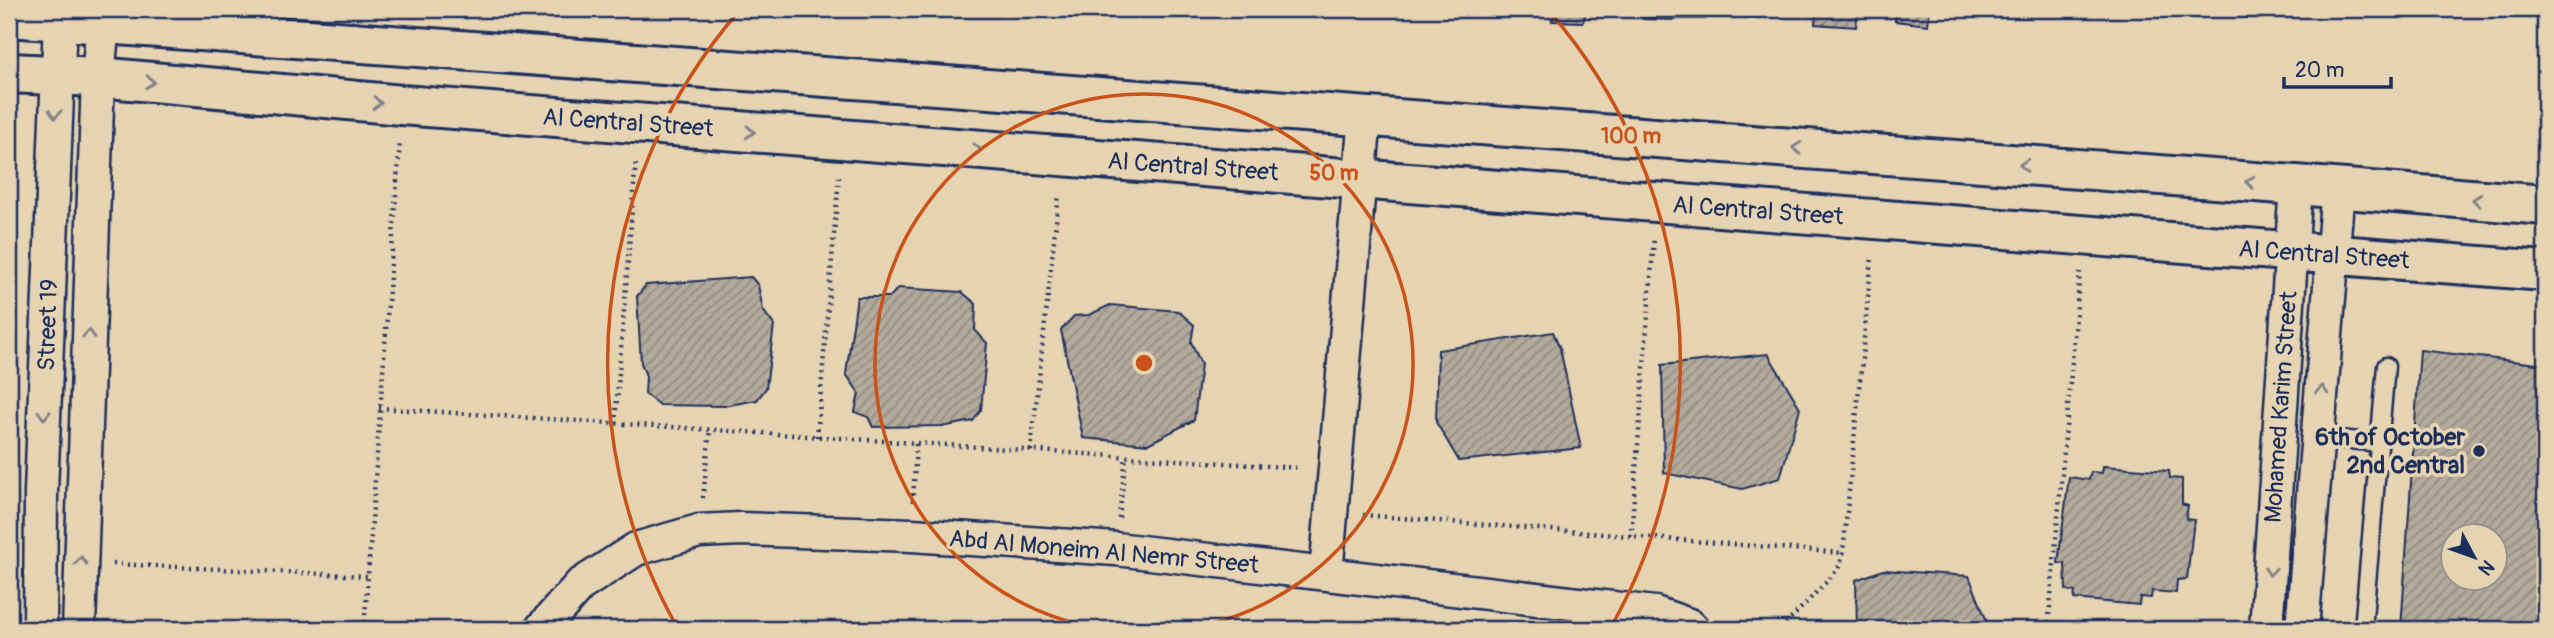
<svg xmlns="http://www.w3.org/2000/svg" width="2554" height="638" viewBox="0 0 2554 638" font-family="Pangolin,sans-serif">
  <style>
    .building { fill: url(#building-hatch); stroke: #1b2f5e; stroke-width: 2; fill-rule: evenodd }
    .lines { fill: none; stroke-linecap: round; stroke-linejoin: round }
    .lane-casing { stroke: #1b2f5e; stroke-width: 21 }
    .street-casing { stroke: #1b2f5e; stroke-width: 37 }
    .secondary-casing { stroke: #1b2f5e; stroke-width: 44 }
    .path { stroke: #1b2f5e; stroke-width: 4.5; stroke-dasharray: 2 5; stroke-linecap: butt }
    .lane { stroke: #e6d3b1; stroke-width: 16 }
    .street { stroke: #e6d3b1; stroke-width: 32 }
    .secondary { stroke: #e6d3b1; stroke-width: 38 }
    .oneway { stroke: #808188 }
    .ring { fill: none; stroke: #c95318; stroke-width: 3.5 }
    .poi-dot { fill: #1b2f5e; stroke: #e6d3b1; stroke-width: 2.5 }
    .labels { text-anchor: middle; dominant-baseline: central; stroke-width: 7; stroke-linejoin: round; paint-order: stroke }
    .street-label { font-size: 24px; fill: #1b2f5e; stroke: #e6d3b1 }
    .poi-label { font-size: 24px; font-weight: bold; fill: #1b2f5e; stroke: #e6d3b1; text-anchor: end }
    .centre { fill: #c95318; stroke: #e6d3b1; stroke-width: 3.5 }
    .ring-label { font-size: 21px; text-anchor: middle; font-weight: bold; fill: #c95318; stroke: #e6d3b1; stroke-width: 7; stroke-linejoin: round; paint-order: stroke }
  </style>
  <defs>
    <pattern id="building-hatch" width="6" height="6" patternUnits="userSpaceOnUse" patternTransform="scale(1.75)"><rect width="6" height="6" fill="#b3aa9c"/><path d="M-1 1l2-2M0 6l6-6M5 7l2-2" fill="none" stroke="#918b82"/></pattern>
  </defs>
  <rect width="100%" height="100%" fill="#e6d3b1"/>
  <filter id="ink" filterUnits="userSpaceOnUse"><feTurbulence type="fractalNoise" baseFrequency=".0143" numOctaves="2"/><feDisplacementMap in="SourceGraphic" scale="14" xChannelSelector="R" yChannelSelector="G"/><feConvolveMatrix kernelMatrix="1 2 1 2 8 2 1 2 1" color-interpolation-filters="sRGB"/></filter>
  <g filter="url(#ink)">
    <!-- building -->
    <path class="building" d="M1555,9H1587L1583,22L1552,21Z
      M1644,9H1677L1676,20L1643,19Z
      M1680,9H1706L1705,19H1679Z
      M1816,9H1858L1856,27L1815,24Z
      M1896,9H1930L1928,25L1895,21Z
      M751,277L758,285L763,310L774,325L766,388L757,400L724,406L659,405L645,394L646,376L641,363L637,296L646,285Z
      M898,288L962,292L976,304L975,330L987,343L981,410L973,421L947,426L873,427L868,417L855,412L859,393L846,374L857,297H890Z
      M1110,305L1178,311L1194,325L1191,342L1201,364L1194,420L1148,444L1083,438L1061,330L1074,316L1089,315Z
      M1553,332L1560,348L1581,448L1459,461L1436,422L1438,350Z
      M2420,350L2545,365V629H2401ZM2452,536H2494V578H2452Z
      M1768,354L1800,408L1780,478L1742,489L1664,473L1662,365Z
      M2103,466L2169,471L2170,478L2182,479V504L2188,506L2186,519L2194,520L2187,579L2177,580L2176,593L2152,591L2151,598L2140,597L2139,605L2074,599L2075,592L2066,590L2065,564L2058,563L2069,477L2089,480L2091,472L2102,473Z
      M1883,570L1969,576L1990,629H1857L1856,580Z"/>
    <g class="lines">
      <!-- lane casing -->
      <g class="lane-casing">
        <path id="lane" d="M2318,437L2380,443
          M2363,629L2386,366"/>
      </g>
      <!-- street casing -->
      <g class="street-casing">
        <path id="street" d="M1326,574L1365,116
          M40,629L41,492L60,21
          M79,629L98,77L103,23
          M541,629L580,585L636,549L699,531L741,529L912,535L1116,549L1655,613L1689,625L1693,629
          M2266,629L2296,185
          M2302,629L2338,188"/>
      </g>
      <!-- secondary casing -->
      <g class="secondary-casing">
        <path id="secondary" d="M9,17L2296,185L2545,205
          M9,73L98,77L402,105L2545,271"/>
      </g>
      <!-- path -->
      <path class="path" d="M379,408L1300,468
        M615,424L636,159
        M817,437L839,176
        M1031,451L1059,194
        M703,498L710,429
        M913,502L916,443
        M1363,515L1843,553
        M1119,518L1126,456
        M1631,536L1654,237
        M113,564L367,576
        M2048,628L2068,629
        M364,629L400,141
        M1781,629L1833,575L1840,565L1843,553L1872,256
        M2048,629L2080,272"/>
      <!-- lane -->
      <use href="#lane" class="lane"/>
      <!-- street -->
      <use href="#street" class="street"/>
      <!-- secondary -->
      <use href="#secondary" class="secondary"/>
    </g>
    <!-- one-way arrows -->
    <defs><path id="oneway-chevron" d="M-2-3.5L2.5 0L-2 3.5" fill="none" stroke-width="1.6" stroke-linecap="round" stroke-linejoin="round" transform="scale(1.75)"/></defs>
    <g class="oneway">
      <use href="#oneway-chevron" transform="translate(150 82) rotate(5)"/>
      <use href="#oneway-chevron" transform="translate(377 103) rotate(5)"/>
      <use href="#oneway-chevron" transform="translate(55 114) rotate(92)"/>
      <use href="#oneway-chevron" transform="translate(750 132) rotate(4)"/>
      <use href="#oneway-chevron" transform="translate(1797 148) rotate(-176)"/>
      <use href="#oneway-chevron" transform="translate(977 150) rotate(4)"/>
      <use href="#oneway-chevron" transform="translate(2024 165) rotate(-176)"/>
      <use href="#oneway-chevron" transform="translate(2250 182) rotate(-176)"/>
      <use href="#oneway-chevron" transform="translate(2477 200) rotate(-175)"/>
      <use href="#oneway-chevron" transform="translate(89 334) rotate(-88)"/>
      <use href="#oneway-chevron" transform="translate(2322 390) rotate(-85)"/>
      <use href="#oneway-chevron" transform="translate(44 415) rotate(92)"/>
      <use href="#oneway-chevron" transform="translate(81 561) rotate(-88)"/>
      <use href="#oneway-chevron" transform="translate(2270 571) rotate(94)"/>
    </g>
  </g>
  <!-- distance rings -->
  <g class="ring">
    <path d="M1104 629A269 269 0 1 1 1184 629"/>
    <path d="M677 627A537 537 0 0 1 739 11M1549 11A537 537 0 0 1 1611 627"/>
  </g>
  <!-- markers -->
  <circle class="poi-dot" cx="2479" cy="451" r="7"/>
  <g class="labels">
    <!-- street labels -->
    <g class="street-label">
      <text transform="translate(628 123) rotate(4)">Al Central Street</text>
      <text transform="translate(1193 167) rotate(4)">Al Central Street</text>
      <text transform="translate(1758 211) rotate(4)">Al Central Street</text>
      <text transform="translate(2324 255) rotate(4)">Al Central Street</text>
      <text transform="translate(48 325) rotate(-88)">Street 19</text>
      <text transform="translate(2281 407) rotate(-86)">Mohamed Karim Street</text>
      <text transform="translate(1104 552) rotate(5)">Abd Al Moneim Al Nemr Street</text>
    </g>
    <!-- poi labels -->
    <g class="poi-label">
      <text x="2465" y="437">6th of October<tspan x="2465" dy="28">2nd Central</tspan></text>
    </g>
  </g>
  <circle cx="1144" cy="363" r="10" class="centre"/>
  <g class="ring-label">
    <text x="1631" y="143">100 m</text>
    <text x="1334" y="180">50 m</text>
  </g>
  <!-- margin -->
  <rect width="2554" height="638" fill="none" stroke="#e6d3b1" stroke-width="35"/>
  <rect x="18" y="18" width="2519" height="603" fill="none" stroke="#1b2f5e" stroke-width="2.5" filter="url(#ink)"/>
  <!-- north arrow -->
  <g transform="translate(2474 557) rotate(131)"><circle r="33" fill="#e6d3b1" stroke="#959190" stroke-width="2"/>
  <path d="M0-5L12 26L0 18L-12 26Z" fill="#1b2f5e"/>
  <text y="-10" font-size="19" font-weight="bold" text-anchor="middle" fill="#1b2f5e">N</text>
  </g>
  <!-- scale -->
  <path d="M2284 77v10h107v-10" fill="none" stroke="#1b2f5e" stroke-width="3.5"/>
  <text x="2295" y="77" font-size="21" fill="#1b2f5e" stroke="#e6d3b1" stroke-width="5" paint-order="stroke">20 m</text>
</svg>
